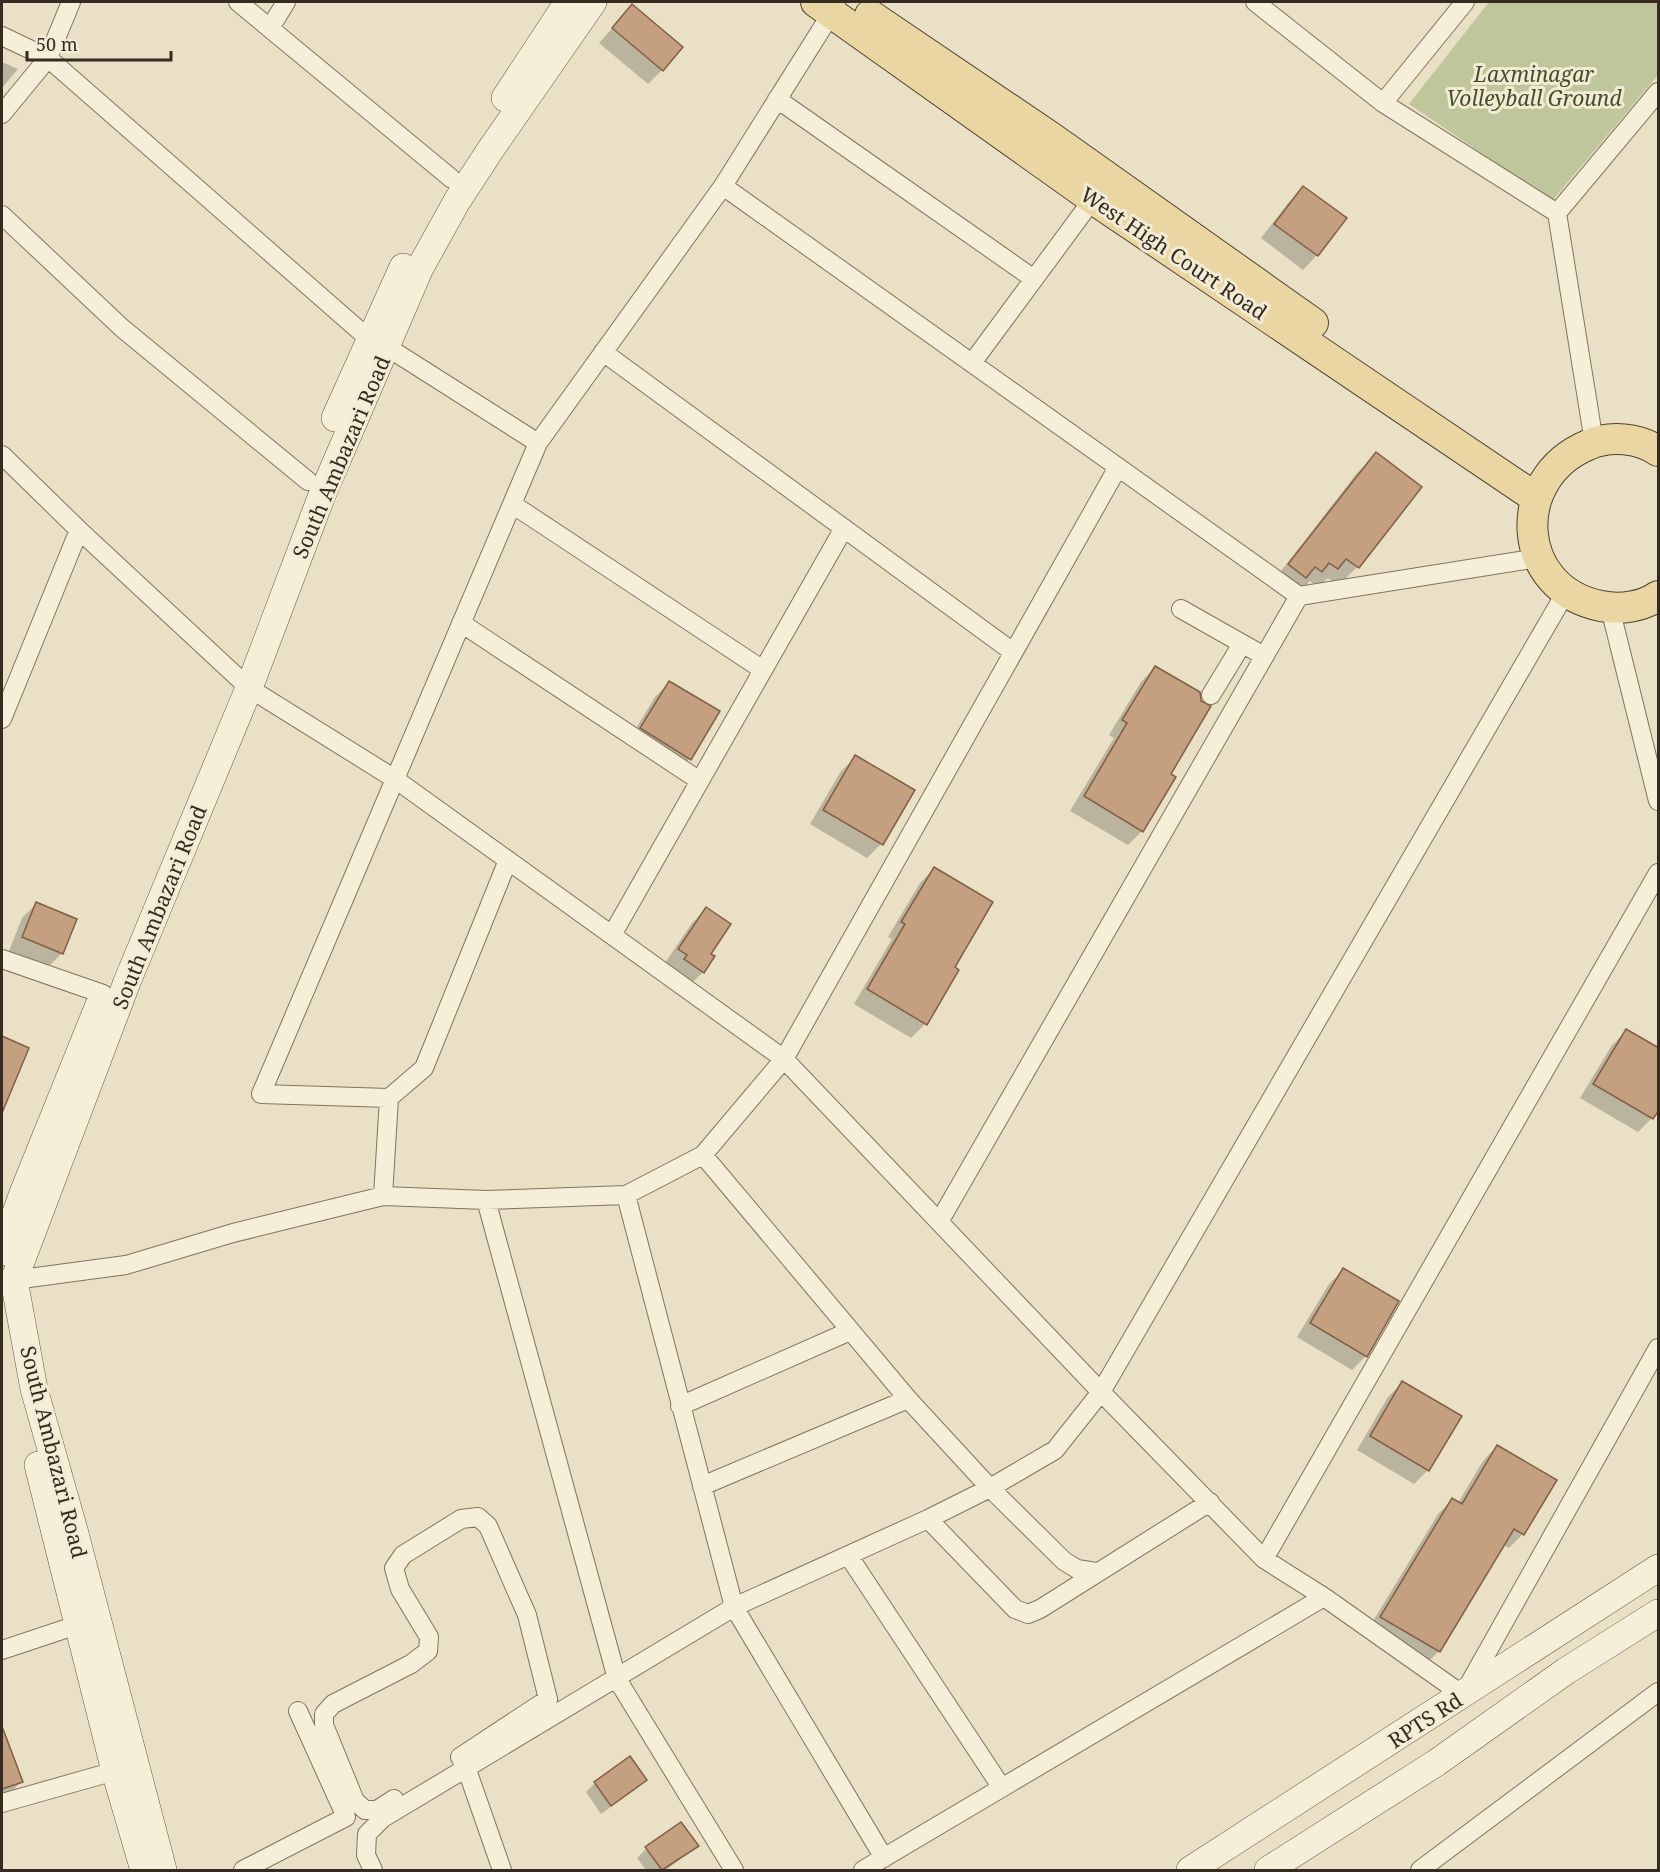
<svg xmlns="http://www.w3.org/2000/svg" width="1660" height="1872" viewBox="0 0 1660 1872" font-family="'Noto Serif',serif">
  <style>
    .green { fill: #c0c69b }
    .shadow { fill: #0003 }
    .building { fill: #c49f80; stroke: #805f46; stroke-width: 1.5 }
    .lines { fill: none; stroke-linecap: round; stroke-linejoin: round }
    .street-casing { stroke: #83735e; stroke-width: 20 }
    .secondary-casing { stroke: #655441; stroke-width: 28 }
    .primary-casing { stroke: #514231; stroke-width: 32 }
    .street { stroke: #f5eed9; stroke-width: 18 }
    .secondary { stroke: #f5eed9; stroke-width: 27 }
    .primary { stroke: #e9d6a2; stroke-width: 30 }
    .labels { text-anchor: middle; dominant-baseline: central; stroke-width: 6; stroke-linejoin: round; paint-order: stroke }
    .park-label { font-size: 21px; font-style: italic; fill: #444f29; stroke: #f2ebd5 }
    .street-label { font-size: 21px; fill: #352b20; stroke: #f2ebd5 }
  </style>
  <rect width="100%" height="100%" fill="#e9e0c6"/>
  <!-- green -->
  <path class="green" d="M1489,2H1658V75L1552,201L1409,104Z"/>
  <!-- shadow -->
  <path class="shadow" d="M632,6L662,70L648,84L599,43Z
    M2,62L18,69L2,88Z
    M1303,188L1344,218L1317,255L1303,270L1261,238L1289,202Z
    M1376,454L1420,488L1357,567L1338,586L1328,578L1318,587L1310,581L1301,590L1271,584L1357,473Z
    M1155,667L1169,774L1142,831L1128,845L1070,811L1114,738L1109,735L1141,682Z
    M669,683L718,711L689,759L675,774L627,743L655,697Z
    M856,757L881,844L867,858L810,824L841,771Z
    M934,869L953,968L925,1024L911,1038L854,1004L892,939L888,937L920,883Z
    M36,904L62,953L48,967L9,951L22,918Z
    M706,909L709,954L703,972L689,986L665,963L692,923Z
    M1626,1031L1652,1118L1638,1132L1580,1098L1612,1045Z
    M2,1037L28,1048L2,1109Z
    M1343,1270L1366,1356L1352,1370L1297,1337L1329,1284Z
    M1402,1383L1428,1470L1414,1484L1357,1450L1388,1397Z
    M1497,1446L1523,1534L1509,1548L1503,1545L1439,1651L1425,1665L1367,1631L1438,1514L1452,1500L1458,1503L1483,1461Z
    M9,1747L21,1782L12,1791L2,1794V1749Z
    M645,1780L636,1789L601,1814L586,1792L595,1783Z
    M697,1846L666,1870H646L637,1858L646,1849Z"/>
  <!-- building -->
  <path class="building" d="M632,4L683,47L663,71L612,28Z
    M1303,186L1347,218L1318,256L1274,224Z
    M1376,452L1422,487L1359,568L1346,559L1338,569L1329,563L1322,572L1315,567L1306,578L1288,564Z
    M1155,666L1200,692L1201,701L1211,706L1171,774L1176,777L1143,832L1084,796L1127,723L1122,720Z
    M669,681L720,711L691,760L640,728Z
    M855,755L915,790L883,845L823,810Z
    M934,867L993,902L955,967L959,970L927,1025L867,989L905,924L901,922Z
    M36,902L77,919L63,954L22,937Z
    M706,907L731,924L711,954L715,956L704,973L684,959L687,955L678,949Z
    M1626,1029L1659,1048V1110L1653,1119L1593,1084Z
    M2,1036L29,1048L2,1113Z
    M1343,1268L1399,1301L1367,1357L1310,1323Z
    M1402,1381L1462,1416L1429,1471L1370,1436Z
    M1497,1445L1557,1480L1524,1535L1514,1529L1440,1652L1380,1617L1452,1498L1462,1504Z
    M2,1729H3L23,1782L2,1789Z
    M630,1756L647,1780L611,1806L594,1782Z
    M681,1822L699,1846L662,1870L645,1847Z"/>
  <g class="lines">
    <!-- street casing -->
    <g class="street-casing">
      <path id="street" d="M238,2L452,179
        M1255,2L1383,103L1557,213L1594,442
        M270,28L286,2
        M2,36L48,58L369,339
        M777,99L1034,279
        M1383,103L1465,2
        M2,114L48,58L71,2
        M723,186L1299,596
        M1557,213L1658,92
        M2,215L122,328L308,481
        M387,347L538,443
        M603,352L1013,652
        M972,363L1093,199
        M2,455L79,530L249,688L395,779L784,1059L1101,1392L1264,1559L1324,1597L1463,1695L1658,1348
        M512,504L763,670
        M1610,608L1658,801
        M1181,609L1264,656
        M461,623L700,781
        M1211,695L1242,644
        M2,719L79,530
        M508,860L424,1068L389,1098L261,1094L538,443L723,186L836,6
        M612,935L844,528
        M2,959L103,994
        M703,1155L908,1399L990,1488L1064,1561L1077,1569L1096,1572
        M626,1195L734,1607L884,1858
        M383,1196L389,1098
        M486,1200L617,1679L734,1870
        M939,1222L1299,596L1538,558
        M14,1280L126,1265L233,1233L383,1196L486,1200L626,1195L703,1155L784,1059L1118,467
        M680,1406L850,1331
        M702,1486L908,1399
        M928,1519L1015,1609L1028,1614L1040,1609L1210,1502
        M848,1555L1002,1788
        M1264,1559L1658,873
        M2,1650L77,1625
        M460,1757L466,1767L502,1870
        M394,1799L377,1810H365L355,1801L324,1725V1714L333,1704L411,1664L428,1651L429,1637L400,1589L394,1568L403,1555L461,1519L478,1517L488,1526L527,1615L548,1699L460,1757
        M2,1803L115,1771
        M243,1870L346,1817L298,1711
        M373,1870L366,1855L367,1834L383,1818L734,1607L928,1519L990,1488L1055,1450L1101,1392L1566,592
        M863,1870L1324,1597
        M1420,1870L1658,1692"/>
    </g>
    <!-- secondary casing -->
    <g class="secondary-casing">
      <path id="secondary" d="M505,98L568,2
        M335,418L403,267
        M2,1252L23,1193L99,1005
        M38,1465L115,1771L144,1870
        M163,1870L74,1530L34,1389L14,1280L127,982L249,688L322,495L420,268L457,201L491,149L593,2
        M1190,1870L1658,1568
        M1268,1870L1436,1763L1566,1671L1658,1613"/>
    </g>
    <!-- primary casing -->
    <g class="primary-casing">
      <path id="primary" d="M816,2L1093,199L1536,498
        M870,15L1052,138L1313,323
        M1658,451C1639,438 1610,435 1588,445C1509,478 1515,589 1601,606C1620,610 1642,607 1658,596"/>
    </g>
    <!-- street -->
    <use href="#street" class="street"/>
    <!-- secondary -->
    <use href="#secondary" class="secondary"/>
    <!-- primary -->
    <use href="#primary" class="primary"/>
  </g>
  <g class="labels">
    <!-- park labels -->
    <g class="park-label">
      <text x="1534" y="74">Laxminagar<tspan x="1534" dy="24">Volleyball Ground</tspan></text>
    </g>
    <!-- street labels -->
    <g class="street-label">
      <text transform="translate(1174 253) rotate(34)">West High Court Road</text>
      <text transform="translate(341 457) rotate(-67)">South Ambazari Road</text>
      <text transform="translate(159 907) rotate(-68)">South Ambazari Road</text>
      <text transform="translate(54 1452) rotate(76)">South Ambazari Road</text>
      <text transform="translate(1425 1720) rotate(-33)">RPTS Rd</text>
    </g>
  </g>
  <!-- border -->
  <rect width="1660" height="1872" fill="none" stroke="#352b20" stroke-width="6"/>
  <!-- scale -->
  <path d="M27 51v9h144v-9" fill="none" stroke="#352b20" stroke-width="3"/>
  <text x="36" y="51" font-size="18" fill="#352b20" stroke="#f2ebd5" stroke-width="4.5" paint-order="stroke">50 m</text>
</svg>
